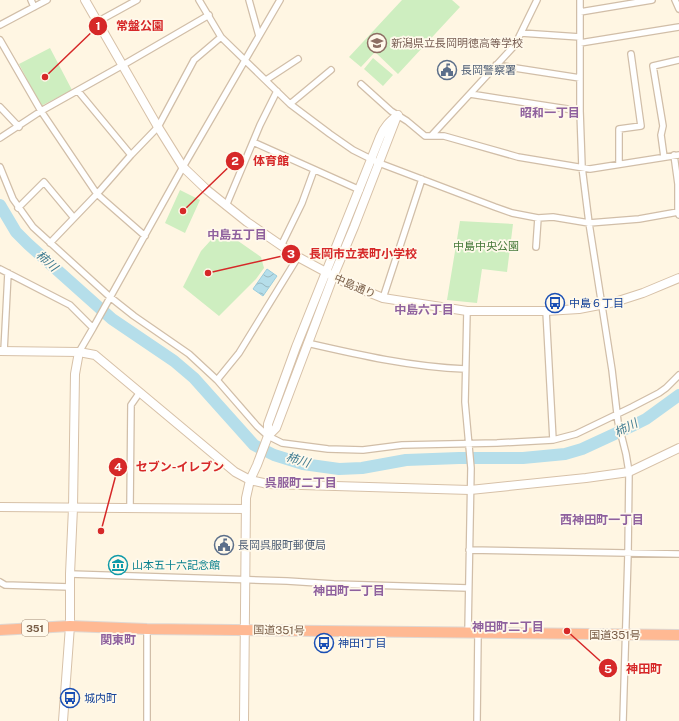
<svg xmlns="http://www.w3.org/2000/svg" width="679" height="721" viewBox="0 0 679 721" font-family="'Public Sans','Noto Sans JP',sans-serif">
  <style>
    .park { fill: #ceeec0 }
    .water { fill: url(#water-waves); stroke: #9acddd }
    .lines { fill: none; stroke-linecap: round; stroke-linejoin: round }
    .river { stroke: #b5deea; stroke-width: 12 }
    .street-casing { stroke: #d1bea8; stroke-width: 8 }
    .secondary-casing { stroke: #d7c1a8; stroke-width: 10 }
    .highway-casing { stroke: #dfd8d3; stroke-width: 12 }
    .street { stroke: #fff; stroke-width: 5.5 }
    .secondary { stroke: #fff; stroke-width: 8 }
    .highway { stroke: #ffb993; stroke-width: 10 }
    .labels { text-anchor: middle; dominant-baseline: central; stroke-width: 3.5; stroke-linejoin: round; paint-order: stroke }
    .shield { fill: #fff9eb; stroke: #a18c78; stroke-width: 1 }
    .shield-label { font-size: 10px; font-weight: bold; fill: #795d46 }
    .education-label { font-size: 11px; fill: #785e54; stroke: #fff9eb; text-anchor: start }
    .service-label { font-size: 11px; fill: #4e5e75; stroke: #fff9eb; text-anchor: start }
    .park-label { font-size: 11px; fill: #477a3a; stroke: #fff9eb }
    .street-label { font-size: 11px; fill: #795d46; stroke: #fff9eb }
    .transit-label { font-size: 11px; fill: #164399; stroke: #fff9eb; text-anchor: start }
    .culture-label { font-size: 11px; fill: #0d838f; stroke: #fff9eb; text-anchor: start }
    .neighbourhood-label { font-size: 12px; font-weight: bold; fill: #8f619e; stroke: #fff9eb }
    .water-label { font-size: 12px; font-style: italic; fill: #3d7a90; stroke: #fff9eb }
    .leader { fill: none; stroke: #d62828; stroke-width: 1.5 }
    .callout-dot { fill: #d62828; stroke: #fff9eb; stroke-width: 1.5 }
    .mark-label { font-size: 12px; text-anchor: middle; font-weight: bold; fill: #fff }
    .callout-label { font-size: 12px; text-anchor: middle; font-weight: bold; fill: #d62828; stroke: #fff9eb; stroke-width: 3.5; stroke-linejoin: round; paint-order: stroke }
  </style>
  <defs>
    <pattern id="water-waves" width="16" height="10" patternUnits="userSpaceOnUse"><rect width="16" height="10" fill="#b5deea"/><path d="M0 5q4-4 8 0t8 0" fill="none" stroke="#98b7bf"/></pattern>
  </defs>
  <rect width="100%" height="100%" fill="#fff6e3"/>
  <!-- park -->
  <path class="park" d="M402,0H452L460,7L398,74L375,52L361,67L349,57Z
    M50,48L72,90L41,106L19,64Z
    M373,58L393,75L383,86L364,69Z
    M180,190L200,200L185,233L165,223Z
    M460,221L513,224L507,272L482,269L477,303L447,300Z
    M221,229L261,257L264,268L256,279L219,316L183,287L201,251Z"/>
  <!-- water -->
  <path class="water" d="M267,269L277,276L263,296L253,289Z"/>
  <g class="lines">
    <!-- river -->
    <path class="river" d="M0,205L16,232L28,244L112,319L174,361L194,378L254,445L274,455L303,464L339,469L362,468L406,460L459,458H523L565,454L582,449L634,425L646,419L679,395"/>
    <!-- street casing -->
    <g class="street-casing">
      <path id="street" d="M31,0L34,7
        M199,0L221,37L290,104L330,134L353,150L379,163L495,207L512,213L538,218L553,217L589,223L639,219L678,212
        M249,0L259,36
        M580,0V111L582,167L589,223L612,370L618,422L626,454L629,472L628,554L623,721
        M675,0L679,9
        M580,12L652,0
        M97,22L137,0
        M0,25L47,0
        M521,33L580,37
        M0,40L41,111L97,194L145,236
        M580,43L679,27
        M496,65L580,78
        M266,80L298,59
        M361,84L391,111L407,121L425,136H444L518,157L590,169L679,155
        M78,91L131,155
        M470,94L580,111
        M290,104L331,70
        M0,107L19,127
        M432,135L515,45L537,0
        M0,138L41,111L123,65L209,15
        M253,142L360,190
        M674,155L678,184V212L679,215
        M664,157L661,135L663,126L653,66L679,60
        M619,164V129L641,126L631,54
        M0,167L13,199L33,227L110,297L134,316L189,354L217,380L257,426L268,436L282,443L328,449L363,450L402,445L497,443L553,440L576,434L632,407L659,393L666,388L679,375
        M226,206L260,125L277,91
        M18,208L44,182L74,218
        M50,243L97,194L131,155L158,127L194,60L221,37
        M281,246L302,203L314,170
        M536,247L538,218
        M0,269L70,305L93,328L79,352
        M383,298L422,179
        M467,311L465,402L471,468L468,632
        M546,311L553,440
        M93,328L183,167L280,0
        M307,343C359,355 412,367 465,369
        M4,351L8,273
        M217,380L239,353L298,257
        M130,507L131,405L140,392
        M469,550L679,554
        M70,574L287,581L334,584L468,588
        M0,582L5,585L70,587
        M147,629V721
        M477,721L478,633"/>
    </g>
    <!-- secondary casing -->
    <g class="secondary-casing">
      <path id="secondary" d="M85,0L158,127L183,167L207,190L247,222L298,257L348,284L383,298L467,311H546L579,309L615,302L643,293L679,278
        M0,351L79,352L95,355L235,472L250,480L268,484L470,490L586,478L629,472L679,448
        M268,436L276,428L333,277L354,227L397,116
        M0,507L246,509
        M63,721L70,626V574L73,508L75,374L79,352
        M244,721L246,498L250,480L257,465L268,436V424L296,347L380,137C384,127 389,122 398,115"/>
    </g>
    <!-- highway casing -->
    <g class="highway-casing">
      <path id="highway" d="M0,630L70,626L147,629L679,635"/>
    </g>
    <!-- street -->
    <use href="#street" class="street"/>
    <!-- secondary -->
    <use href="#secondary" class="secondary"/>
    <!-- highway -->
    <use href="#highway" class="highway"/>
  </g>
  <!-- icons -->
  <defs>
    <g id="school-ring" transform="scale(1)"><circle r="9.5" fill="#fff9eb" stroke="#8d6e63" stroke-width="1.5"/><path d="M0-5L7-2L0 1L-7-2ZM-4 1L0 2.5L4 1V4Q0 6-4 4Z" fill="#8d6e63"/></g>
    <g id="civic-ring" transform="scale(1)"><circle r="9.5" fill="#fff9eb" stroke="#5c6f8a" stroke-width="1.5"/><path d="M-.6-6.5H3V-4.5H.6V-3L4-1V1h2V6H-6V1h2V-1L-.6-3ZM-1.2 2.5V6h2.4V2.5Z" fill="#5c6f8a"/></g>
    <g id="bus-ring" transform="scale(1)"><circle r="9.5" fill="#fff9eb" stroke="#1a4fb4" stroke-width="1.5"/><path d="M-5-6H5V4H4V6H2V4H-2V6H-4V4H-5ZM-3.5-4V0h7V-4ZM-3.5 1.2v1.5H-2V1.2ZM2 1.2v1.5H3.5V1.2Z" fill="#1a4fb4"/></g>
    <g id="museum-ring" transform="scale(1)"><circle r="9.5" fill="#fff9eb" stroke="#0f9aa8" stroke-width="1.5"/><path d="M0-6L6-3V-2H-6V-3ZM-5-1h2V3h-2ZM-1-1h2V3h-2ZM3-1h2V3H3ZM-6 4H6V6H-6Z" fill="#0f9aa8"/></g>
  </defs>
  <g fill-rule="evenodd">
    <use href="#school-ring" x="377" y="43"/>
    <use href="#civic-ring" x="447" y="70"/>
    <use href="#bus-ring" x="555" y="303"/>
    <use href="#civic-ring" x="224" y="545"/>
    <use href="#museum-ring" x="118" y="565"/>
    <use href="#bus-ring" x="324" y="643"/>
    <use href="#bus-ring" x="70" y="698"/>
  </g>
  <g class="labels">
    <!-- shield labels -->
    <rect class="shield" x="22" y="620" width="26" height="16" rx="3"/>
    <g class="shield-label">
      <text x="35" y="628">351</text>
    </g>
    <!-- education labels -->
    <g class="education-label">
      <text x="391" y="43">新潟県立長岡明徳高等学校</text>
    </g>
    <!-- service labels -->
    <g class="service-label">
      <text x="461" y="70">長岡警察署</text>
      <text x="238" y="545">長岡呉服町郵便局</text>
    </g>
    <!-- park labels -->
    <g class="park-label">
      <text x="486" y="246">中島中央公園</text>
    </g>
    <!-- street labels -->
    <g class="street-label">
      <text transform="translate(355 286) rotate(23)">中島通り</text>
      <text transform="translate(279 630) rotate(1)">国道351号</text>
      <text x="615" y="635">国道351号</text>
    </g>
    <!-- transit labels -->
    <g class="transit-label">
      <text x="569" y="303">中島６丁目</text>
      <text x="338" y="643">神田1丁目</text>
      <text x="84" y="698">城内町</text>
    </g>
    <!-- culture labels -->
    <g class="culture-label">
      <text x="132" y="565">山本五十六記念館</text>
    </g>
    <!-- neighbourhood labels -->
    <g class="neighbourhood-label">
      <text x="550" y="113">昭和一丁目</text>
      <text x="237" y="235">中島五丁目</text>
      <text x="424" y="310">中島六丁目</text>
      <text x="301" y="483">呉服町二丁目</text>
      <text x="602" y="520">西神田町一丁目</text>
      <text x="349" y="591">神田町一丁目</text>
      <text x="508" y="627">神田町二丁目</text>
      <text x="118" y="640">関東町</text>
    </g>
    <!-- water labels -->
    <g class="water-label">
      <text transform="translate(47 261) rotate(42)">柿川</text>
      <text transform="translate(626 428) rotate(-27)">柿川</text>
      <text transform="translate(298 460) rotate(17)">柿川</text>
    </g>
  </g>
  <!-- callouts -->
  <path class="leader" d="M45 77L98 26M183 211L235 161M208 273L291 254M101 531L118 467M567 631L608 668"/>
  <g class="callout-dot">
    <circle cx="45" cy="77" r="4"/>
    <circle cx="183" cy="211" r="4"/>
    <circle cx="208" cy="273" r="4"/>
    <circle cx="101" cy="531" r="4"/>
    <circle cx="567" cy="631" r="4"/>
    <circle cx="98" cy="26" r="10"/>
    <circle cx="235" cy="161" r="10"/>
    <circle cx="291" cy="254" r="10"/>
    <circle cx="118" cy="467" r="10"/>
    <circle cx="608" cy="668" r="10"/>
  </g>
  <g class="mark-label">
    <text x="98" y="30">1</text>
    <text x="235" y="165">2</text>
    <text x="291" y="258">3</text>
    <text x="118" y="471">4</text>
    <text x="608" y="673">5</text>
  </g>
  <g class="callout-label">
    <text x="140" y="30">常盤公園</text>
    <text x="271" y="165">体育館</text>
    <text x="363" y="258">長岡市立表町小学校</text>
    <text x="180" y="471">セブン-イレブン</text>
    <text x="644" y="673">神田町</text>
  </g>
</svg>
